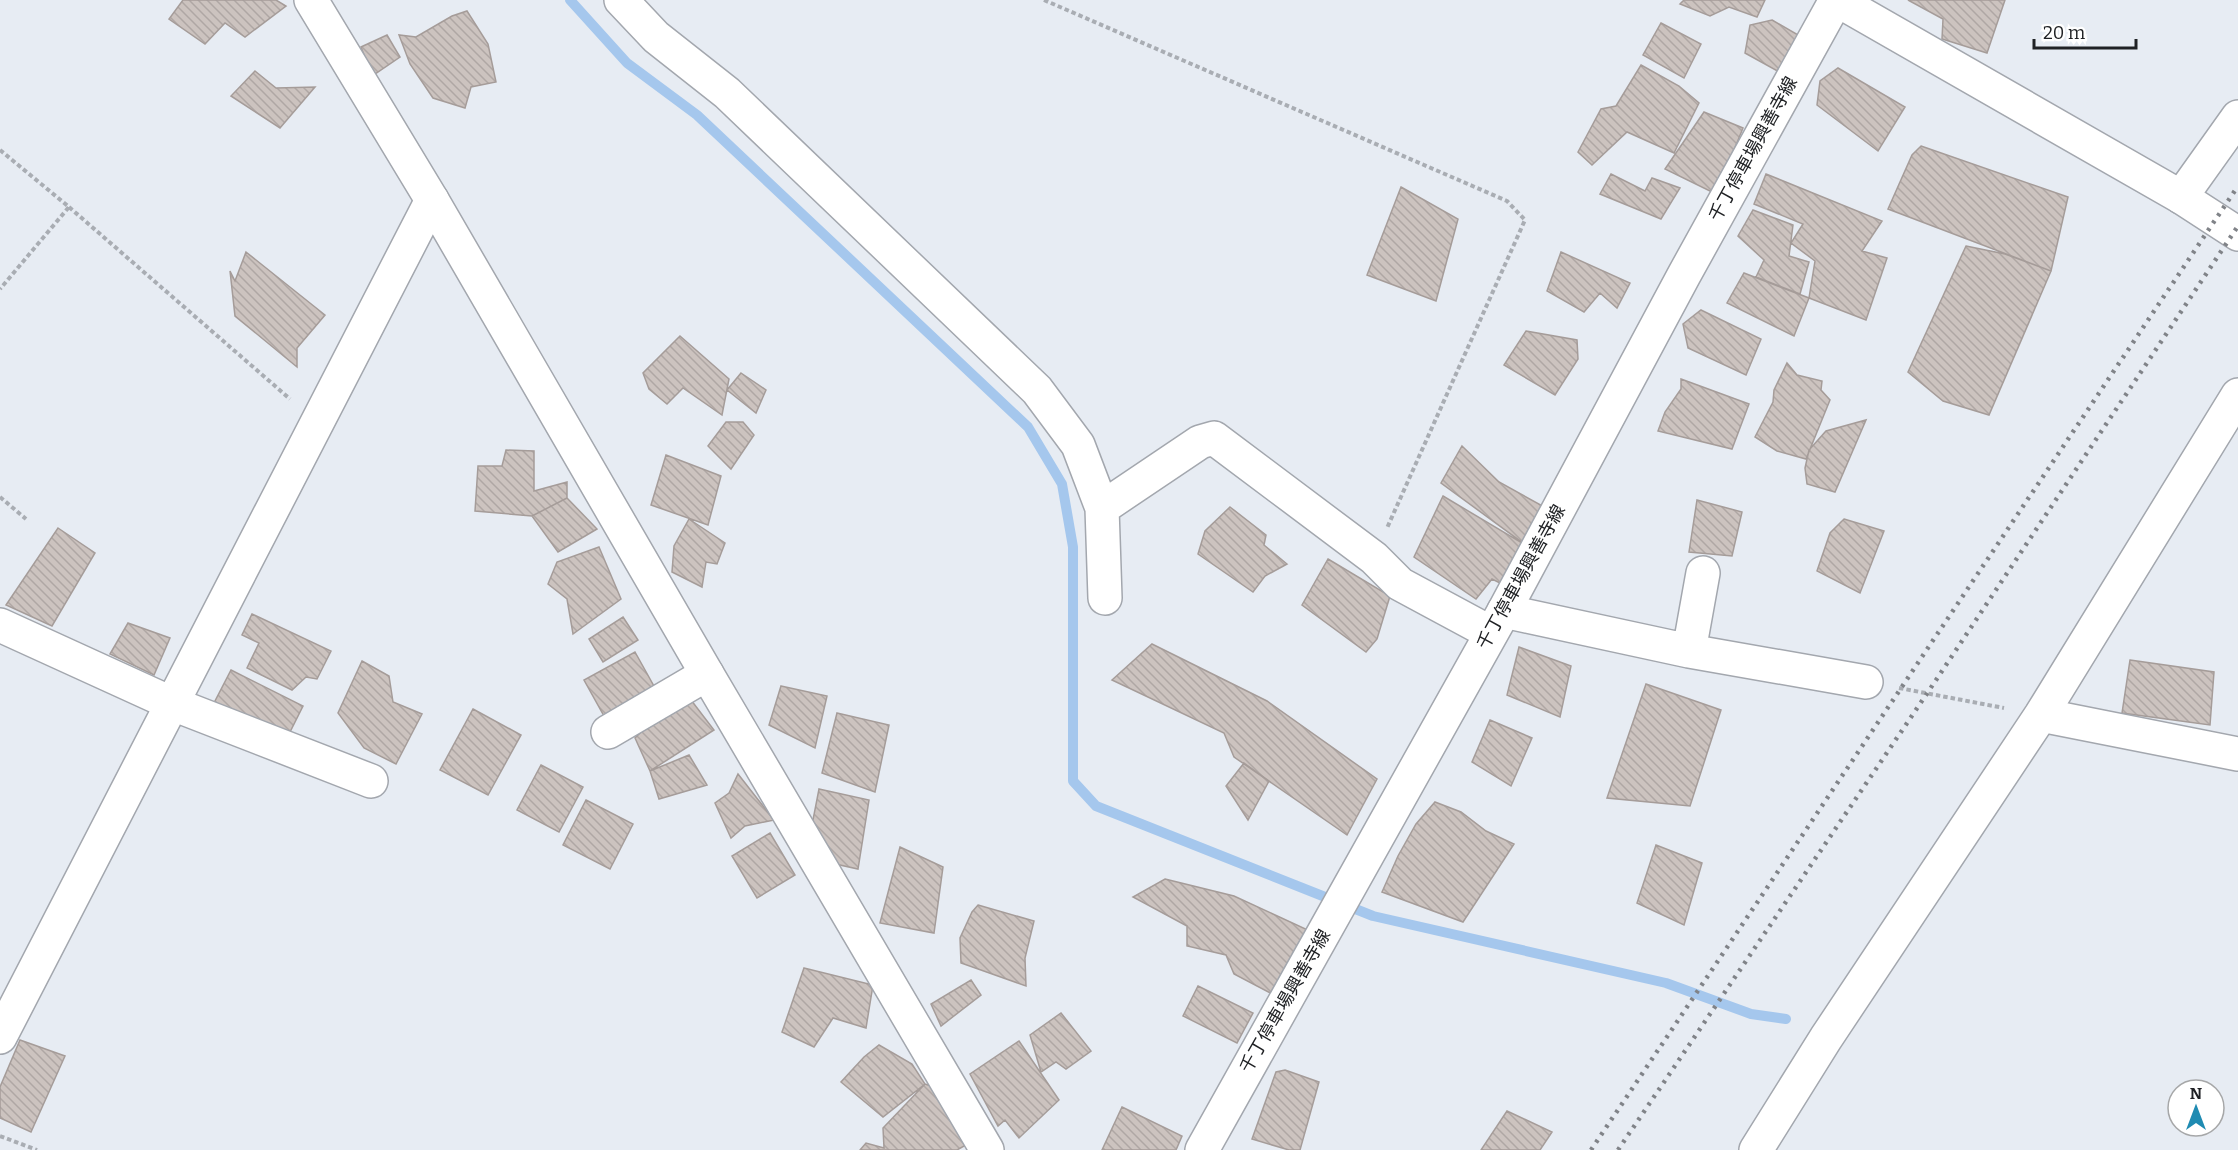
<svg xmlns="http://www.w3.org/2000/svg" width="2238" height="1150" viewBox="0 0 2238 1150" font-family="Bitter,'Noto Sans JP',serif">
  <style>
    .lines { fill: none; stroke-linecap: round; stroke-linejoin: round }
    .stream { stroke: #a5c7ed; stroke-width: 10 }
    .building { fill: url(#building-back-hatch); stroke: #a59c99; stroke-width: 1.5 }
    .street-casing { stroke: #a3a7ae; stroke-width: 36 }
    .secondary-casing { stroke: #a3a7ae; stroke-width: 36 }
    .path { stroke: #a9adb3; stroke-width: 4; stroke-dasharray: 4.5 3; stroke-linecap: butt }
    .street { stroke: #fff; stroke-width: 33 }
    .secondary { stroke: #fff; stroke-width: 33 }
    .rail { stroke: #808388; stroke-width: 4.5; stroke-dasharray: 3 6; stroke-linecap: butt }
    .labels { text-anchor: middle; dominant-baseline: central; stroke-width: 5; stroke-linejoin: round; paint-order: stroke }
    .street-label { font-size: 18px; fill: #202225; stroke: #fff }
  </style>
  <defs>
    <pattern id="building-back-hatch" width="6" height="6" patternUnits="userSpaceOnUse" patternTransform="scale(1.5)"><rect width="6" height="6" fill="#ccc3bf"/><path d="M-1 5l2 2M0 0l6 6M5-1l2 2" fill="none" stroke="#afa7a4"/></pattern>
  </defs>
  <rect width="100%" height="100%" fill="#e7ecf3"/>
  <g class="lines">
    <!-- stream -->
    <path class="stream" d="M570,0L627,63L697,115L1028,427L1062,484L1073,547V781L1096,806L1373,916L1666,983L1751,1014L1786,1019"/>
  </g>
  <!-- building -->
  <path class="building" d="M183,0H276L286,6L245,37L225,23L205,44L169,19Z
    M1684,0H1765L1757,17L1729,7L1710,16L1680,4Z
    M1908,0H2005L1987,53L1942,39L1943,19Z
    M467,11L488,44L496,82L471,87L465,108L433,98L410,64L399,35L416,37L452,16Z
    M1772,20L1812,43L1792,79L1745,53L1750,25Z
    M1661,23L1701,44L1684,78L1643,55Z
    M387,35L400,57L372,76L361,47Z
    M1641,65L1679,86L1699,103L1674,153L1627,132L1592,165L1578,152L1601,109L1616,106Z
    M1838,68L1905,107L1878,151L1817,105L1820,81Z
    M255,71L276,88L315,87L280,128L231,96Z
    M1704,112L1743,128L1716,194L1665,169Z
    M1921,146L2068,197L2051,271L1888,209L1912,155Z
    M1611,174L1645,191L1652,178L1680,188L1661,219L1600,194Z
    M1766,174L1882,221L1862,251L1887,258L1866,320L1809,298L1815,261L1791,243L1803,224L1754,204Z
    M1401,187L1458,219L1436,301L1367,275Z
    M1753,210L1793,225L1789,256L1809,262L1800,294L1756,277L1764,260L1738,236Z
    M1966,246L2005,254L2051,271L1989,415L1943,401L1908,372Z
    M246,252L325,315L297,348V367L235,316L230,271L235,281Z
    M1561,252L1630,283L1617,308L1600,293L1584,312L1547,291Z
    M1744,273L1809,298L1794,336L1727,303Z
    M1701,310L1761,339L1746,375L1688,348L1683,324Z
    M1526,331L1577,340L1578,359L1555,395L1504,365Z
    M680,336L729,379L722,415L683,388L667,404L649,389L643,373Z
    M1787,363L1797,375L1822,381L1821,390L1830,400L1806,459L1777,451L1755,437L1773,402L1774,390Z
    M741,373L766,390L756,413L727,390Z
    M1681,379L1749,404L1732,449L1658,431L1665,412L1681,389Z
    M1866,420L1835,492L1807,484L1805,468L1809,450L1826,431Z
    M726,422H743L754,435L731,469L708,446Z
    M1462,446L1499,482L1548,509L1527,546L1441,483Z
    M506,450L534,451V491L567,482V498L532,516L475,511L478,466H502Z
    M666,455L721,476L708,525L651,505Z
    M1443,496L1527,546L1500,583L1492,579L1476,599L1414,557Z
    M567,498L597,529L558,552L532,516Z
    M1697,500L1742,512L1732,556L1689,552Z
    M1230,507L1266,535L1264,545L1287,564L1265,576L1253,592L1198,554L1205,531Z
    M689,519L725,543L717,564L706,562L702,587L672,572L674,546Z
    M1844,519L1884,531L1860,593L1817,571L1830,533Z
    M58,528L95,553L52,626L6,605Z
    M599,547L621,599L573,634L567,599L548,584L557,562Z
    M1328,559L1390,596L1377,639L1366,652L1302,605Z
    M252,614L331,651L317,679L306,677L292,690L247,668L259,643L242,635Z
    M623,617L638,640L603,662L589,639Z
    M128,623L170,638L154,675L110,654Z
    M1152,644L1267,701L1377,779L1347,835L1234,757L1224,733L1112,680Z
    M1519,647L1571,666L1560,717L1507,695Z
    M635,652L655,688L604,716L584,680Z
    M2130,660L2214,672L2210,725L2122,713Z
    M362,661L389,676L393,702L422,714L396,764L364,748L338,713Z
    M231,670L303,706L286,740L214,703Z
    M1646,684L1721,710L1690,806L1607,798Z
    M781,686L827,696L815,748L769,725Z
    M691,700L714,730L650,771L635,738L646,727Z
    M473,709L521,735L488,795L440,770Z
    M837,713L889,725L875,792L822,773Z
    M1490,720L1532,738L1511,786L1472,762Z
    M689,755L707,785L659,799L650,771Z
    M1244,763L1269,781L1248,820L1226,786Z
    M541,765L583,787L559,832L517,810Z
    M738,774L774,820L745,826L731,838L715,803L729,793Z
    M819,789L869,800L858,869L831,863L811,830Z
    M586,800L633,824L610,869L563,845Z
    M1435,802L1461,812L1486,831L1514,844L1463,922L1382,892L1398,856L1416,824Z
    M770,833L795,875L757,898L732,856Z
    M1656,845L1702,863L1684,925L1637,903Z
    M900,847L943,867L934,933L880,923Z
    M1165,879L1234,896L1310,931L1276,996L1234,974L1226,955L1187,946V926L1133,897Z
    M978,905L1034,921L1025,958L1026,986L961,963L960,938L972,912Z
    M804,968L873,985L866,1028L833,1018L814,1047L782,1032Z
    M971,980L981,995L941,1026L931,1004Z
    M1198,986L1253,1013L1237,1043L1183,1016Z
    M1061,1013L1091,1051L1066,1069L1056,1062L1041,1072L1030,1035Z
    M20,1040L65,1056L31,1132L0,1118V1087Z
    M1019,1041L1059,1100L1019,1138L1005,1120L998,1126L970,1074Z
    M879,1045L912,1064L925,1084L883,1117L841,1082L864,1057Z
    M1285,1070L1319,1082L1300,1150H1289L1252,1139L1276,1072Z
    M925,1084L934,1087L966,1145L957,1150H860L866,1143L884,1148L883,1128Z
    M1122,1107L1182,1136L1176,1150H1102Z
    M1507,1111L1552,1132L1540,1150H1481Z"/>
  <g class="lines">
    <!-- street casing -->
    <g class="street-casing">
      <path id="street" d="M621,0L656,37L727,93L1037,390L1078,445L1102,508L1105,598
        M2181,197L2238,117
        M1102,508L1200,442L1214,438L1374,558L1400,584L1491,633
        M1504,611L1689,651L1866,682
        M0,625L173,704L371,781
        M1689,651L1703,573
        M2041,715L2238,754
        M608,732L707,674
        M0,1037L432,200
        M1756,1150L1826,1038L2041,715L2238,395"/>
    </g>
    <!-- secondary casing -->
    <g class="secondary-casing">
      <path id="secondary" d="M311,0L432,200L707,674L987,1150
        M1837,0L2181,197L2238,234
        M1202,1150L1504,611L1684,275L1836,0"/>
    </g>
    <!-- path -->
    <path class="path" d="M1044,0L1507,201L1525,220L1387,528
      M0,150L69,207L0,289
      M69,207L290,399
      M0,497L26,519
      M1899,688L2004,708
      M0,1136L37,1150"/>
    <!-- street -->
    <use href="#street" class="street"/>
    <!-- secondary -->
    <use href="#secondary" class="secondary"/>
    <!-- rail -->
    <path class="rail" d="M1591,1150L2238,186
      M1618,1150L1926,695L2238,226"/>
  </g>
  <g class="labels">
    <!-- street labels -->
    <g class="street-label">
      <text transform="translate(1753 149) rotate(-61)">千丁停車場興善寺線</text>
      <text transform="translate(1521 577) rotate(-61)">千丁停車場興善寺線</text>
      <text transform="translate(1285 1001) rotate(-60)">千丁停車場興善寺線</text>
    </g>
  </g>
  <!-- north arrow -->
  <g transform="translate(2196 1108)"><circle r="28" fill="#ffffff" stroke="#a6a7a8" stroke-width="1.5"/>
  <path d="M0-4.5L10 22L0 15L-10 22Z" fill="#1f8bb2"/>
  <text y="-9" font-size="16" font-weight="bold" text-anchor="middle" fill="#202225">N</text>
  </g>
  <!-- scale -->
  <path d="M2034 39v9h102v-9" fill="none" stroke="#202225" stroke-width="3"/>
  <text x="2043" y="39" font-size="18" fill="#202225" stroke="#ffffff" stroke-width="4.5" paint-order="stroke">20 m</text>
</svg>
